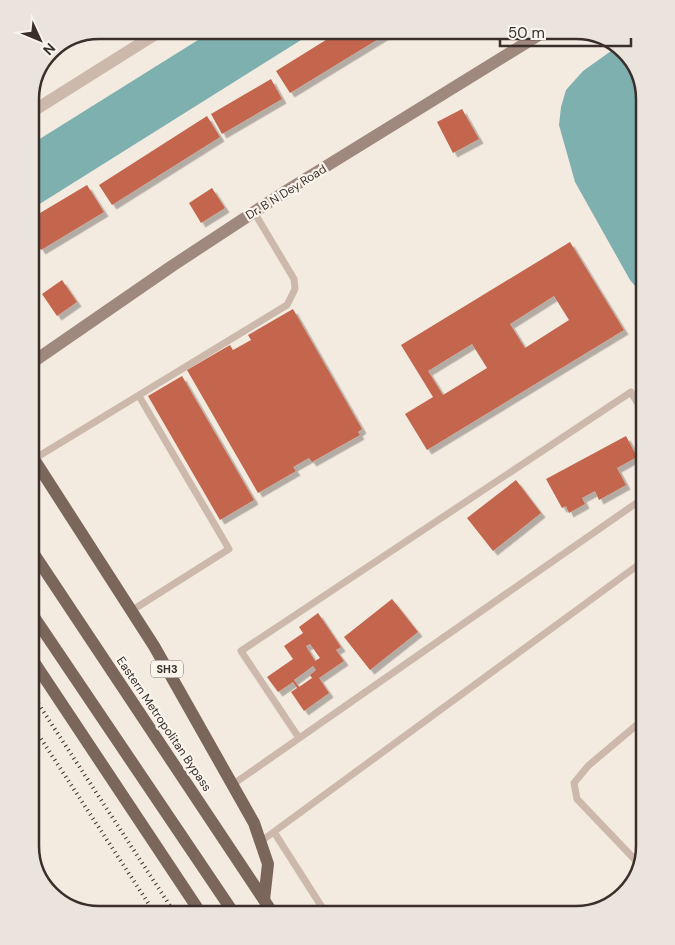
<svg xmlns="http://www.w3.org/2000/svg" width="675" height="945" viewBox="0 0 675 945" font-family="'DM Sans',sans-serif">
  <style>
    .water { fill: #7fb0b0 }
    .building { fill: #c4664d; fill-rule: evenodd; filter: url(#shadow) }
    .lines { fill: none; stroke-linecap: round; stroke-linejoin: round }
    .service { stroke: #ccb9ac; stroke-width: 7 }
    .tertiary { stroke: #ccb9ac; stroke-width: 12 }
    .secondary { stroke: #9f887d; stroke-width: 12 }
    .primary { stroke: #7b665c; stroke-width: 12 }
    .rail { stroke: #3a2f2b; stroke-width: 4; stroke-dasharray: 1 4; stroke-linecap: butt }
    .labels { text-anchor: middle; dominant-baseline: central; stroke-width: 4.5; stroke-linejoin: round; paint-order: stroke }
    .shield { fill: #faf4ed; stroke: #746a65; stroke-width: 1 }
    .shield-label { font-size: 11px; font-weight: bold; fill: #3a2f2b }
    .street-label { font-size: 12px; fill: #3a2f2b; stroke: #faf4ed }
    .rim { fill: none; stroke: #3a2f2b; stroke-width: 2.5 }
  </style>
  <defs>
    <filter id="shadow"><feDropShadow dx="4.5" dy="4.5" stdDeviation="0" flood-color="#0004"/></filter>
  </defs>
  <rect width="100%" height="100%" fill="#f3eae0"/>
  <!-- water -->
  <path class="water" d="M214,30H317L30,210V145Z
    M618,46L636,64L645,99V291L636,287L630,280L575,182L559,125L561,107L566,90L583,71Z"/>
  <!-- building -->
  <path class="building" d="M342,30H393L290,93L276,71Z
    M271,79L282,99L222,134L211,114Z
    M462,109L479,139L453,153L437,122Z
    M207,116L220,137L112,205L99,185Z
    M87,185L104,212L41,250L30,232V219Z
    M212,188L225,208L201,223L189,203Z
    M570,242L624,330L427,450L405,414L433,397L401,345ZM554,296L569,320L525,348L510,324ZM472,344L487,368L443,395L428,371Z
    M62,280L77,302L57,316L42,294Z
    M293,309L362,429L358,432L360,435L312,462L309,458L293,467L296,471L258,493L187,370L230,345L233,350L251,340L248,335Z
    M182,376L254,500L220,520L148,396Z
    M626,436L637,457L617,468L626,485L599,500L595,491L582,498L585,504L569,513L566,506L562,508L546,479Z
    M516,480L541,513L493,551L467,518Z
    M392,599L418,632L370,670L344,637Z
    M318,613L341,647L336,650L344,661L319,678L329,693L304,711L291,692L297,688L293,682L278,692L267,677L293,659L284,646L303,633L299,627ZM310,644L320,658L315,661L306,646ZM313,666L316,670L310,675L312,678L299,687L294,680Z"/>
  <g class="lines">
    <!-- service -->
    <path class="service" d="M34,459L287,305L295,289L294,279L254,212
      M131,611L229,549L139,396
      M299,738L241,651L631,392L645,416
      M232,785L645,497
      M274,832L327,915
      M260,842L645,560
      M640,865L577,799L574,783L588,766L645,718"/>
    <!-- tertiary -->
    <path class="tertiary" d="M30,113L162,30"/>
    <!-- secondary -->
    <path class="secondary" d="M30,364L172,266L286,191L547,30"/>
    <!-- primary -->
    <path class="primary" d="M30,453L154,646L254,823L268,864L264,900
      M30,548L274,915
      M30,611L235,915
      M30,656L202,915"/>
    <!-- rail -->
    <path class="rail" d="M30,691L176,915
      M30,722L156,915"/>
  </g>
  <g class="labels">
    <!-- shield labels -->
    <rect class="shield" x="151" y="660.5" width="32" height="17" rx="4"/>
    <g class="shield-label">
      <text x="167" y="669">SH3</text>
    </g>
    <!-- street labels -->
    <g class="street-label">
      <text transform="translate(286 192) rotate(-32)">Dr. B N Dey Road</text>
      <text transform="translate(164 724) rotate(56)">Eastern Metropolitan Bypass</text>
    </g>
  </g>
  <!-- crop -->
  <path d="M0 0H675V945H0ZM99 39H576A60 60 0 0 1 636 99V846A60 60 0 0 1 576 906H99A60 60 0 0 1 39 846V99A60 60 0 0 1 99 39Z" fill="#ebe4dd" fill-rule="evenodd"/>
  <path class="rim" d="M99 39H576A60 60 0 0 1 636 99V846A60 60 0 0 1 576 906H99A60 60 0 0 1 39 846V99A60 60 0 0 1 99 39Z"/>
  <!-- north arrow -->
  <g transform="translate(40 40) rotate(134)" stroke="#faf4ed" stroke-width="4" paint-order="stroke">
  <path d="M0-4L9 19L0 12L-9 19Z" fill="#3a2f2b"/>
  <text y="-8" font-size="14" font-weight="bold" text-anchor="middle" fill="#3a2f2b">N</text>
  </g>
  <!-- scale -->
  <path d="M500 38v8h131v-8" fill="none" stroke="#3a2f2b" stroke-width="2.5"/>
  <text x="508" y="38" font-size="15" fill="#3a2f2b" stroke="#faf4ed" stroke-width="4" paint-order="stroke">50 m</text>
</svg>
